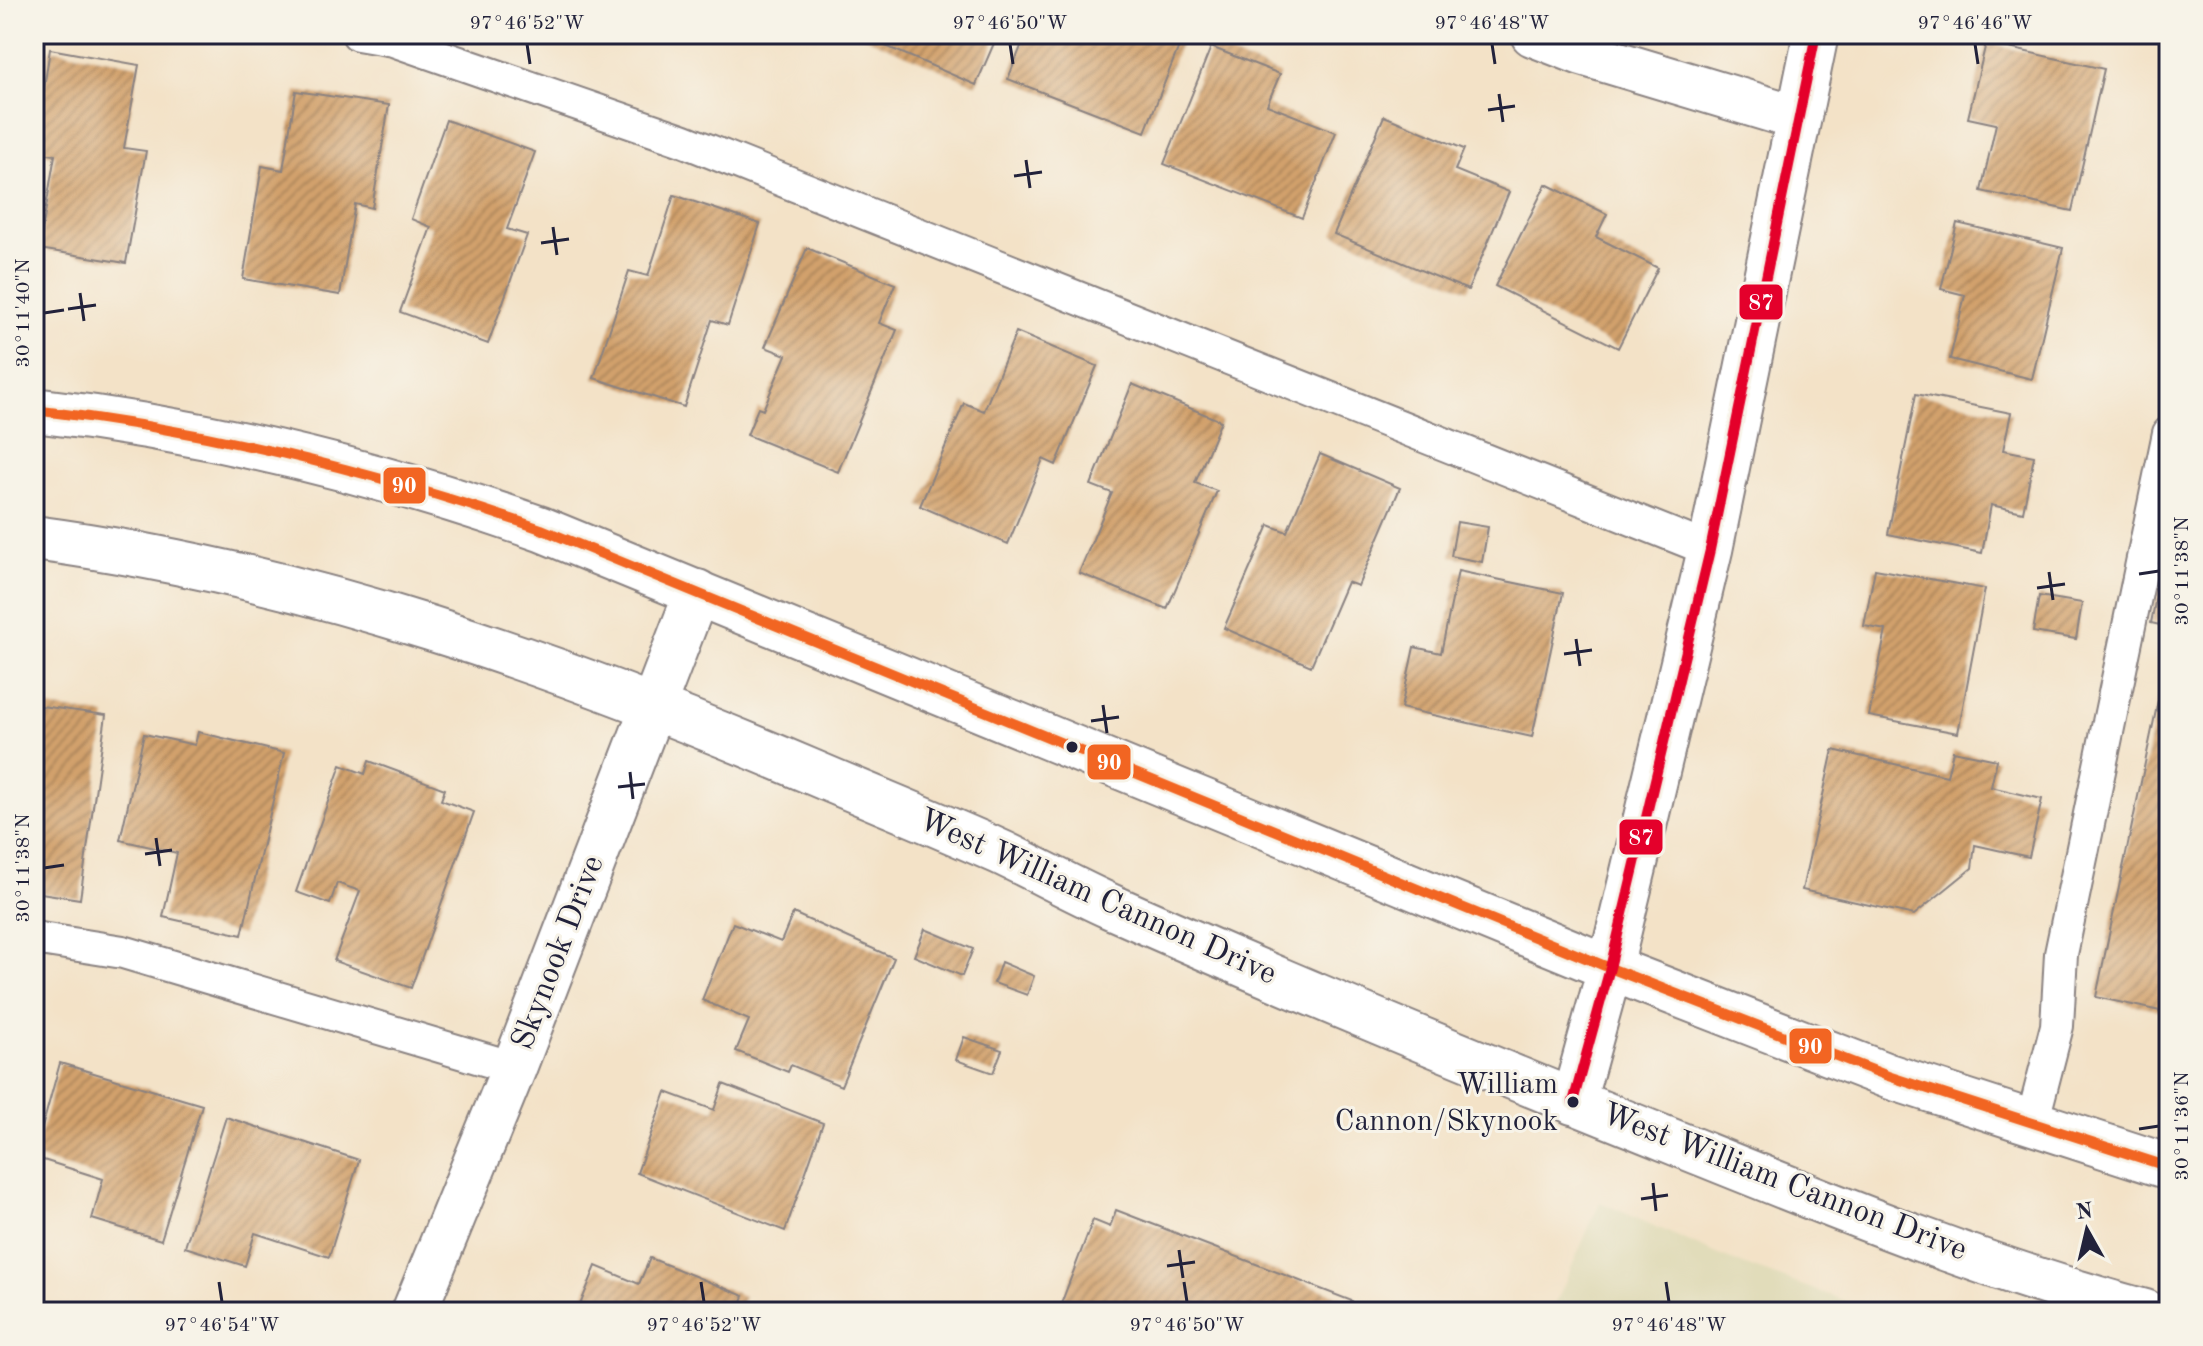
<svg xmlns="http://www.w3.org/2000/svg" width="2203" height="1346" viewBox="0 0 2203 1346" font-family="'Old Standard TT',serif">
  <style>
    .built { fill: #e1dcba }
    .building { fill: url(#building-hatch) }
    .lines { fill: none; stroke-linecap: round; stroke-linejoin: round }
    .service-casing { stroke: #8a8281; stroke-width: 36 }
    .minor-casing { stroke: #8a8281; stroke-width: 48 }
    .secondary-casing { stroke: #8a8281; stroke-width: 48 }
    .service { stroke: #fff; stroke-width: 32 }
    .minor { stroke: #fff; stroke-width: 44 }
    .secondary { stroke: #fff; stroke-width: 44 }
    .bus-1-casing { stroke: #f7f3e8; stroke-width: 16 }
    .bus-2-casing { stroke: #f7f3e8; stroke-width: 16 }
    .bus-1 { stroke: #f26522; stroke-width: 10 }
    .bus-2 { stroke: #e4002b; stroke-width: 10 }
    .ticks { fill: none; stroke: #22223b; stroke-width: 3 }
    .bus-dot { fill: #22223b; stroke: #f7f3e8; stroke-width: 3 }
    .labels { text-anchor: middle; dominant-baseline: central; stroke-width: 6; stroke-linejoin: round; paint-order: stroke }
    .bus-label { font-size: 30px; fill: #22223b; stroke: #f7f3e8; text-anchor: end }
    .street-label { font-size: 32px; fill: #22223b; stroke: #f7f3e8 }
    .line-badge { stroke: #f7f3e8; stroke-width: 3 }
    .badge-label { font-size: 22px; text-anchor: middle; font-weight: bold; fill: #fff }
    .neatline { fill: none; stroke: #22223b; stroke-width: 3 }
    .ticks-label { font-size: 20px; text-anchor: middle; fill: #22223b }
  </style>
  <defs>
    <pattern id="building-hatch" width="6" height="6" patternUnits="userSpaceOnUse" patternTransform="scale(2)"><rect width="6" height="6" fill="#d2a16c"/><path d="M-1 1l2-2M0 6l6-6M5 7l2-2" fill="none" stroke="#aa835a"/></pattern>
  </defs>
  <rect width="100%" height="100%" fill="#f7f3e8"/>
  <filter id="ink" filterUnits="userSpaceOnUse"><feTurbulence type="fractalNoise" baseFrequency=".0125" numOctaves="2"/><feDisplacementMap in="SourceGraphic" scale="16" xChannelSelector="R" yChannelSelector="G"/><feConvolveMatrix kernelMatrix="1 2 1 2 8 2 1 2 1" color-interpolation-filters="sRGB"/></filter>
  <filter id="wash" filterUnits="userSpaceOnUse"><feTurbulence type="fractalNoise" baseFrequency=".006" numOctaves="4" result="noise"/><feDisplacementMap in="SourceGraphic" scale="32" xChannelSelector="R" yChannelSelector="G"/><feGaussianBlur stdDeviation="1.8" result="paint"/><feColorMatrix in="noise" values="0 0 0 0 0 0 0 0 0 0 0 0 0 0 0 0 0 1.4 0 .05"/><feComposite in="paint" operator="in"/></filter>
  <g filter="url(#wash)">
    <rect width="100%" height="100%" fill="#f3e2c7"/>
    <!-- built -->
    <path class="built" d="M1600,1202L1726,1258L1876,1312H1552Z"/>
    <g id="blocks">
      <!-- building -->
      <path class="building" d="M858,34H998L976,85Z
        M1026,34H1178L1183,36L1145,132L1008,79Z
        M1986,43L2104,69L2072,211L1981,191L1996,124L1968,118Z
        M1211,47L1280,74L1267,105L1336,132L1302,218L1164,164Z
        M50,49L139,65L124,148L146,151L126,263L39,249L55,155L34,152Z
        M296,91L389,105L372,208L355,204L340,295L243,279L262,166L283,170Z
        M1384,116L1464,149L1455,170L1509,192L1468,290L1334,234Z
        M446,120L535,152L507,229L527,235L488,344L400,312L431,227L411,219Z
        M1546,184L1607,214L1596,237L1658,268L1618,348L1495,286Z
        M674,195L760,224L728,325L712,320L684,407L594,378L629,271L648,276Z
        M1957,223L2063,248L2032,379L1950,359L1965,295L1941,289Z
        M807,248L895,284L879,323L897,330L838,472L747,435L758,408L763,410L786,355L765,347Z
        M1016,332L1097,366L1056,465L1043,459L1008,544L920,506L964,403L984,411Z
        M1132,384L1221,421L1195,483L1217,491L1167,609L1079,573L1112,493L1091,485Z
        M1916,394L2011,413L2003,450L2034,456L2023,512L1991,505L1982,553L1888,534Z
        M1320,454L1400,488L1358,586L1347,582L1311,666L1224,628L1269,525L1287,532Z
        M1457,522L1488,527L1482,562L1451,556Z
        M1875,569L1985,589L1958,733L1869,716L1886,630L1864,626Z
        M1458,571L1563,593L1532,737L1401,708L1414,647L1441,653Z
        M2160,577L2169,579V627L2151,623Z
        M2039,596L2082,603L2076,639L2033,632Z
        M2168,653H2169V1013L2096,997Z
        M34,705L106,715L80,899L34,892Z
        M198,732L284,753L242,935L163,917L177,853L120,840L144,734L195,745Z
        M1833,750L1947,776L1953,751L1997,760L1991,787L2042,799L2029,857L1975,845L1972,868L1914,915L1802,890Z
        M369,761L445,789L441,800L474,812L411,988L334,961L360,891L337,883L330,904L296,892L341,765L365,774Z
        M793,913L894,958L841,1086L791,1065L788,1072L736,1051L749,1020L702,1000L733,923L781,942Z
        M925,929L973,949L962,976L914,956Z
        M1001,962L1034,976L1027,995L994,983Z
        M964,1037L1002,1050L993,1073L956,1060Z
        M60,1063L202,1105L161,1240L92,1219L103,1179L34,1157Z
        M723,1084L823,1123L785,1231L637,1173L666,1092L714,1110Z
        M226,1117L359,1160L329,1257L255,1233L245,1266L185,1247Z
        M1116,1210L1352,1301L1348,1312H1058L1093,1220L1110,1227Z
        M650,1258L744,1296L738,1312H577L596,1266L639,1284Z"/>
    </g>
  </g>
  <g filter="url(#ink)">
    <use href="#blocks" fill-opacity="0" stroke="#8a8281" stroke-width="2"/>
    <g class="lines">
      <!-- service casing -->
      <g class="service-casing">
        <path id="service" d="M358,34L393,40L682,140L1710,550
          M34,938L123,952L514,1068
          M2032,1123L2057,1026L2061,954L2169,433"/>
      </g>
      <!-- minor casing -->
      <g class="minor-casing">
        <path id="minor" d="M1533,34L1582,53L1798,118
          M1573,1102L1610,968L1710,550L1816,34
          M414,1312L514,1068L697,592"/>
      </g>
      <!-- secondary casing -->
      <g class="secondary-casing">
        <path id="secondary" d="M34,410C209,430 375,471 541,529L1610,968L1888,1076L2169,1167
          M34,538C306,574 561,665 812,772C875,799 938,824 1000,852C1038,870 1074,890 1112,907C1298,990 1487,1067 1676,1143C1830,1205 1985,1269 2145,1312"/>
      </g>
      <!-- service -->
      <use href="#service" class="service"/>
      <!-- minor -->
      <use href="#minor" class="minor"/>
      <!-- secondary -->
      <use href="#secondary" class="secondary"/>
      <!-- bus-1 casing -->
      <g class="bus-1-casing">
        <path id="bus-1" d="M34,410C209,430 375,471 541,529L1610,968L1888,1076L2169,1167"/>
      </g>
      <!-- bus-2 casing -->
      <g class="bus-2-casing">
        <path id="bus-2" d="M1573,1102L1610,968L1710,550L1816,34"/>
      </g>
      <!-- bus-1 -->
      <use href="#bus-1" class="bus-1"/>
      <!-- bus-2 -->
      <use href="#bus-2" class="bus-2"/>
    </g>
  </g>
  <!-- ticks -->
  <path class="ticks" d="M527,44L530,64M1010,44L1013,64M1492,44L1495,64M1975,44L1978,64M1499,94L1503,122M1488,110L1515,106M1026,160L1030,188M1014,176L1042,172M553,227L557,255M541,243L569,239M80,293L84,321M68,309L96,305M44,313L64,310M2049,572L2053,600M2139,574L2159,571M2037,588L2065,584M1576,639L1580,666M1564,654L1592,650M1103,705L1107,733M1091,721L1119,717M630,772L633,799M618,787L645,784M156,838L160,866M145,854L172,850M44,868L64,865M2139,1129L2159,1126M1653,1183L1656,1211M1641,1199L1668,1195M1179,1250L1183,1278M1167,1266L1195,1262M219,1282L222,1302M701,1282L704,1302M1184,1282L1187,1302M1666,1282L1669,1302"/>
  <!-- markers -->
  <g class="bus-dot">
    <circle cx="1072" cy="747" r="7"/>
    <circle cx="1573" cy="1102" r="7"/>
  </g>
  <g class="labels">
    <!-- bus labels -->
    <g class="bus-label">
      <text x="1558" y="1085">William<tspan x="1558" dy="37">Cannon/Skynook</tspan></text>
    </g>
    <!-- street labels -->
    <g class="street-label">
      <text transform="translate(1097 898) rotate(24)">West William Cannon Drive</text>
      <text transform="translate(559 953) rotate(-69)">Skynook Drive</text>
      <text transform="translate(1784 1183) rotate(21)">West William Cannon Drive</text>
    </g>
  </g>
  <g class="line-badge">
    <rect x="1738" y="283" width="46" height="38" rx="8" fill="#e4002b"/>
    <rect x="382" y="466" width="45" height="39" rx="8" fill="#f26522"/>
    <rect x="1086" y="743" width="46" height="38" rx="8" fill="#f26522"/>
    <rect x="1618" y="818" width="46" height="38" rx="8" fill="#e4002b"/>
    <rect x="1788" y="1027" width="45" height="38" rx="8" fill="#f26522"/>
  </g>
  <g class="badge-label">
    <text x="1761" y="310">87</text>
    <text x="404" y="493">90</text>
    <text x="1109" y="770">90</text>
    <text x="1641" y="845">87</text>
    <text x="1810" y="1054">90</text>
  </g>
  <!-- margin -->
  <rect width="2203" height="1346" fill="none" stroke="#f7f3e8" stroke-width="88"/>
  <!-- north arrow -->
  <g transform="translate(2087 1230) rotate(352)" stroke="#f7f3e8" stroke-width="6" paint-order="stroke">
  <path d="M0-6L14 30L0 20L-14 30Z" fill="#22223b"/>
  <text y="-12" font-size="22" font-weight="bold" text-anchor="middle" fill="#22223b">N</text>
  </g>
  <rect x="44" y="44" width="2115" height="1258" class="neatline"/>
  <g class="ticks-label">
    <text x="527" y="29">97°46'52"W</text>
    <text x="1010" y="29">97°46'50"W</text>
    <text x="1492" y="29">97°46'48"W</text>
    <text x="1975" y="29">97°46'46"W</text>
    <text transform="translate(22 313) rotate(-90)" y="7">30°11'40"N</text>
    <text transform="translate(2181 571) rotate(-90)" y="7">30°11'38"N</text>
    <text transform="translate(22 868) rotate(-90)" y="7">30°11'38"N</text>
    <text transform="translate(2181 1126) rotate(-90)" y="7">30°11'36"N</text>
    <text x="222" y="1331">97°46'54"W</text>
    <text x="704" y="1331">97°46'52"W</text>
    <text x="1187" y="1331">97°46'50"W</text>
    <text x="1669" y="1331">97°46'48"W</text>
  </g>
</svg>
